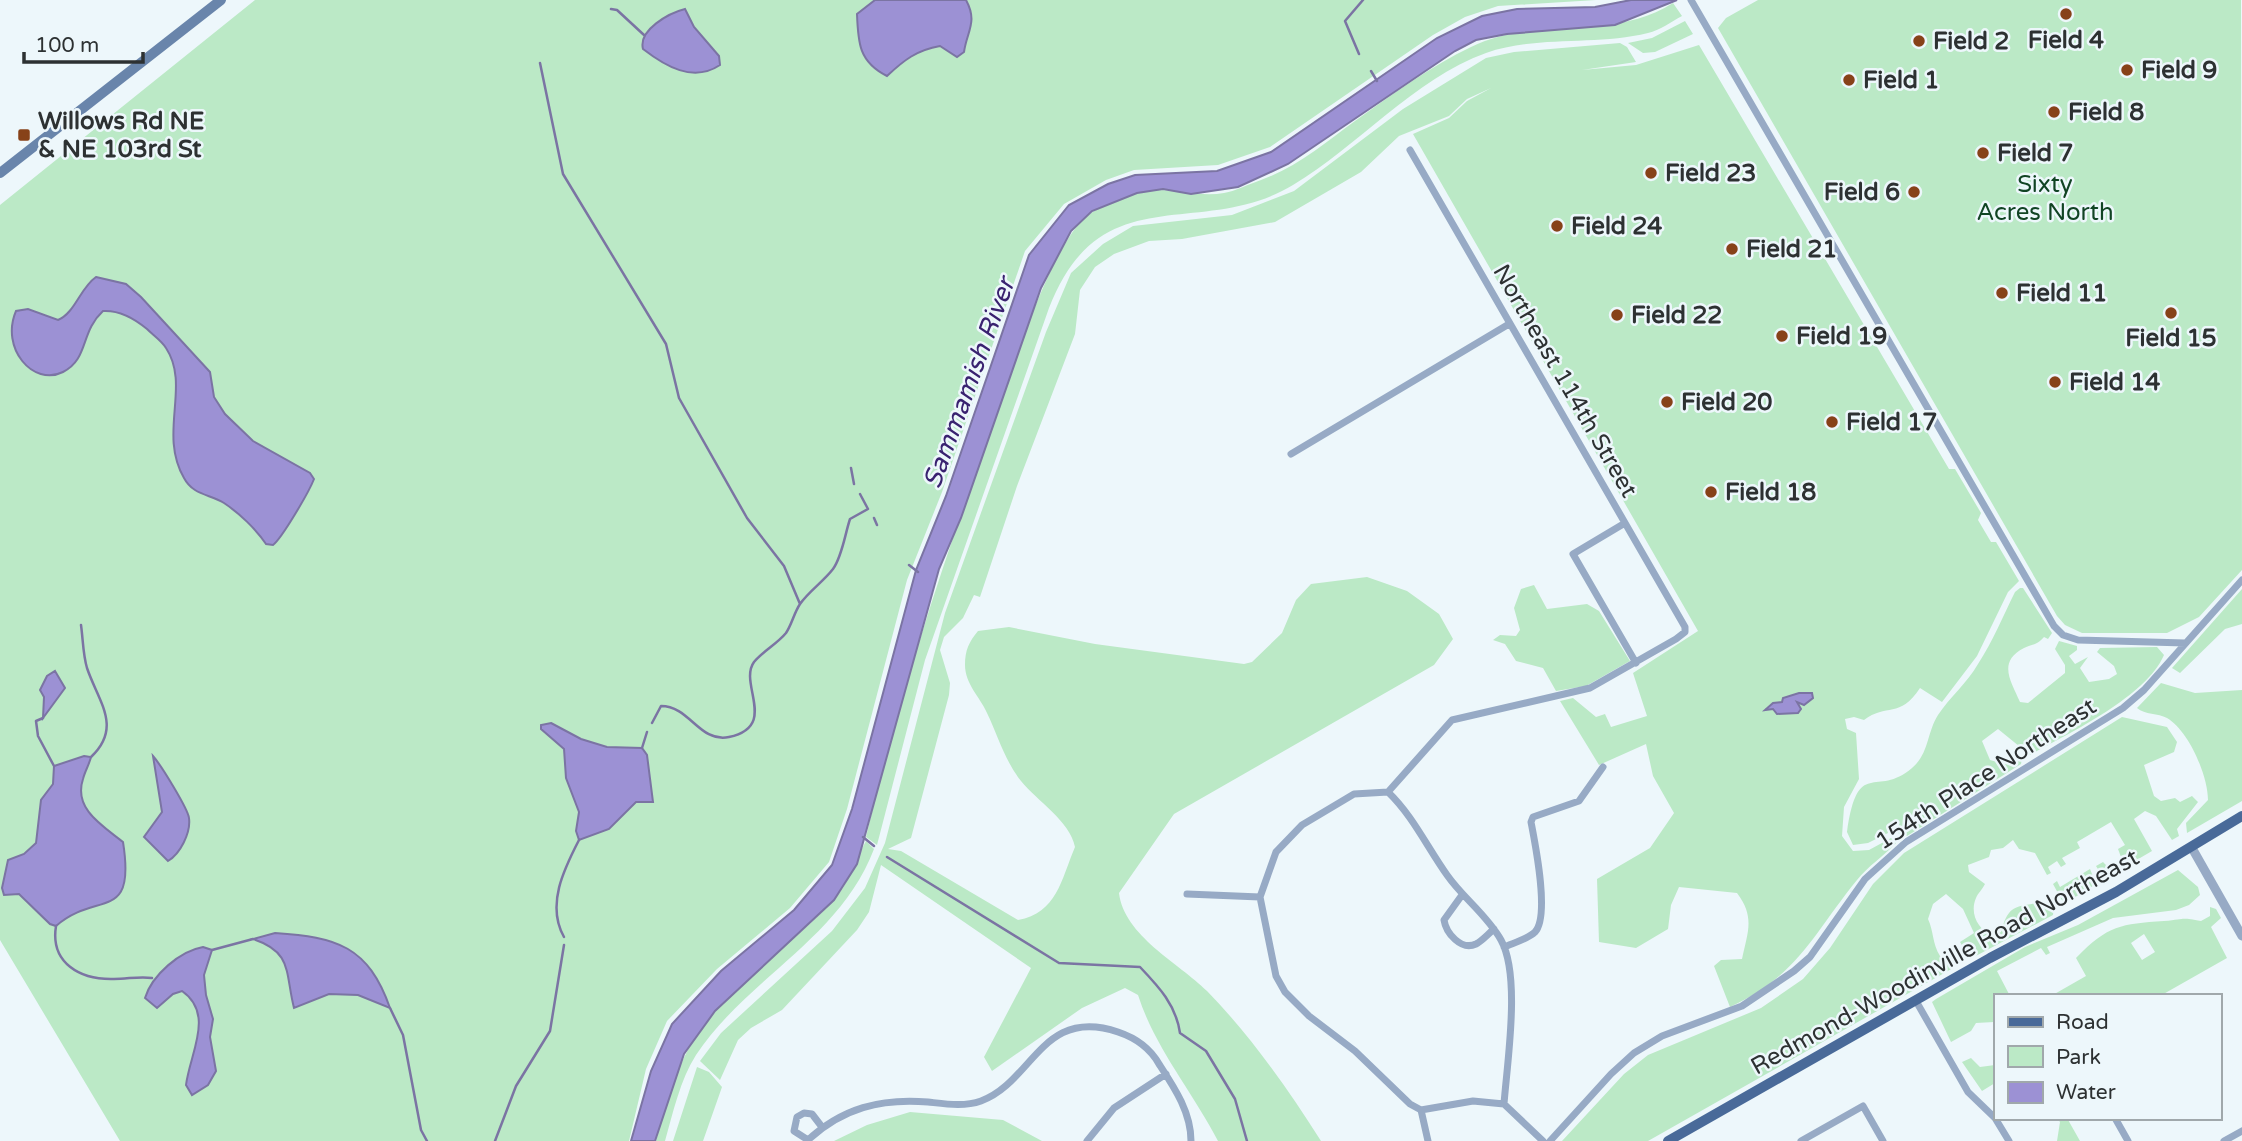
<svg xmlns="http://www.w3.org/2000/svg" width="2242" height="1141" viewBox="0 0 2242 1141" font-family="'Varela Round',sans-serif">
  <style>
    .green { fill: #bbe9c6; fill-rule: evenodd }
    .water { fill: #9c91d4; stroke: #7b74a3; stroke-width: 2 }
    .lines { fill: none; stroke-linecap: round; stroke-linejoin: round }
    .stream { stroke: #7b74a3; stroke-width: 2.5 }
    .minor { stroke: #97aac5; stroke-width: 7 }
    .tertiary { stroke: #97aac5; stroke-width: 9 }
    .secondary { stroke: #6985ab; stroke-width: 10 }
    .primary { stroke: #496a99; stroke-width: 10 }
    .poi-dot { fill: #874219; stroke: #edf7fb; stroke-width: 2.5 }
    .labels { text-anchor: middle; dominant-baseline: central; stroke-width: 5; stroke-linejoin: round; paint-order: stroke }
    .poi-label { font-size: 24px; font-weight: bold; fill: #2d3132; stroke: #edf7fb; text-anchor: start }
    .park-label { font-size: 24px; fill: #114424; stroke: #edf7fb }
    .street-label { font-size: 24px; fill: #2d3132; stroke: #edf7fb }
    .water-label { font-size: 26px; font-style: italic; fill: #392270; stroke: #edf7fb }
  </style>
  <rect width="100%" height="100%" fill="#edf7fb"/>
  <!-- green -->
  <path class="green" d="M255,0H1596L1498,6L1465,17L1433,35L1270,147L1218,165L1134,170L1106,180L1064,204L1025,251L942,492L907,580L847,809L829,862L790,908L717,969L667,1021L646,1069L629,1141H120L0,940V205Z
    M1758,0H2241L2242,570L2199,617L2167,633H2082L2065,625L2057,616L1718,28L1726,18Z
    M1673,3L1682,16C1671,22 1660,30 1648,33C1596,46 1537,35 1486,53C1414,79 1357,147 1293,185C1200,241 1101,174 1049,308L925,660L877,845L866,837C900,688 950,544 1001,400C1016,357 1053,244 1086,217C1104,202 1137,190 1159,190C1181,190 1202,197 1224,193C1236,191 1249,184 1261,180C1297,167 1325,143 1355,121C1391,95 1431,66 1471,47C1534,16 1612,42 1673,3Z
    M1685,21L1693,34L1655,52L1643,53L1628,43L1652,38Z
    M1620,43L1627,47L1636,62L1582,70L1636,65L1699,45L1949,469H1955L1981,513L1978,520L1991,542H1996L2019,581L2008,592L1977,656L1942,702L1920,688C1900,719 1886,703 1864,720L1854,717L1845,719L1847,729L1856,733L1859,779L1844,807L1842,836L1853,851L1869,850L1891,838L1896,843C1884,856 1868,866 1857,880C1813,934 1798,976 1730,1007L1714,966L1721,960L1742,959C1748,931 1755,917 1737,893L1679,887L1671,905L1668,929L1636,948L1599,942L1597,879L1650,848L1674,813L1653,776L1646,744L1599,765L1560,701L1573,698L1596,717L1605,714L1611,727L1647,716L1633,673L1698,631L1413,134L1449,118L1467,101L1491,88L1467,99L1449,116L1399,136L1361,172L1275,222L1182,239L1149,241L1114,254L1095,267L1080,290L1075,334L1017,486L980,597L974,595L963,618L944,637L940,650L950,683L949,695L911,838L888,849L901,851L1018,920C1057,913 1061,880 1075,847C1070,821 1037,801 1021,781C1005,761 998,736 987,713C980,697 965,684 965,665C965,650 969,642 978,631L1009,627L1095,644L1244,664L1252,662L1282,633L1296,600L1311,584L1367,577L1407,591L1439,614L1453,639L1434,665L1174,814L1119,893C1124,936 1179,963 1207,991C1250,1035 1288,1089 1321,1141H1218C1192,1091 1155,1048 1138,995L1125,988L1082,1008L992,1071L984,1057L1031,968L881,865L869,912L857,930L782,1010L751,1028L738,1040L720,1080L700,1061L721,1033L832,931L865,888L885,843L945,613L1046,332L1071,273L1103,244L1133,226L1232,215L1294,191L1403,109L1486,58L1514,52Z
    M1534,585L1547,609L1587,604L1599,611L1630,661L1586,686L1556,691L1543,668L1516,661L1505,644L1493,640L1500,635L1516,636L1520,630L1514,608L1521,589Z
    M2020,588H2023L2052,633L2048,639L2044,637C2037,645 2033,644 2024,648C1997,662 2011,681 2020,702L2028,703L2065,673V665L2055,649L2059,641L2077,646V650L2069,656L2075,664L2088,657L2080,668L2089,682L2109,679L2117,674L2114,666L2097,652L2100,648L2157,647L2164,655C2146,697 2069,733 2030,755L1998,729L1982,741L1990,760L1997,762L2016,752L2022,758L2021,764L1907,836L1892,831L1868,843L1853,845L1847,832C1858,756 1876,799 1912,768C1929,754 1927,732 1938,715C1950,697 1967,683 1978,664C1993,641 2003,616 2015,592Z
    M2242,589V624L2225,629L2180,673L2172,668Z
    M2161,683L2195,693L2242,690V801L2187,833L2186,823L2208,800C2208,776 2189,731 2167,718C2158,713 2145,715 2137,708Z
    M2122,717L2167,727L2177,742L2174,752L2144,765L2154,796L2161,801L2175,798L2180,802L2192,796L2198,802L2177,829L2179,836L2172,840L2156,816L2145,811L2134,819L2152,851L2104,879L2096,866L2103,862L2106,865L2115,864L2121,857L2118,849L2125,845L2111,822L2077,842L2080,848L2062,858L2066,864L2061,867L2057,861L2048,867L2051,873L2047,875L2035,853L2019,849L2013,840L2003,848L1991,850L1989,857L1968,865L1969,872L1985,884C1982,890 1978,893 1976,898C1969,914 1979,930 1992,936L2001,932C2008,907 2013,907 2037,903C2045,902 2047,901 2054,905L2053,915L1972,958L1970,948L1963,947L1960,942L1974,933L1963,909L1946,894L1933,904L1928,919C1934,932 1932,943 1940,956L1951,957L1953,968L1648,1141H1562L1624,1074L1648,1055L1761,1008L1803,979L1830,948L1873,884L1904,853Z
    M866,841L874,849C840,939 747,978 696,1055C680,1080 673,1113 665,1141H656C664,1109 674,1075 690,1046C724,988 787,950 833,901C849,884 855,861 866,841Z
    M2090,869L2096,884L2064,904L2053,884L2057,881L2060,887Z
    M2178,870L2198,887L2200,895L2189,905L2176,910L2113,918L2047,947L2050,953L2046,955L2041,948L1997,971L2010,996H1995V1025L1994,1022L1976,1023L1971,1031L1951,1042L1932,1002L1936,999L2025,947L2078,925Z
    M2210,907L2216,909L2221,918L2211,927L2227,958L2160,996H2051L2086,976L2076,958C2108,925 2121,924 2164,921C2186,919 2180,917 2201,921L2210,916ZM2144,934L2155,952L2142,960L2131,943Z
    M1971,1058L1980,1067L1995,1065V1083L1982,1091L1962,1062Z
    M697,1067L709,1072L722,1087L703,1141H673Z
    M910,1112L1003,1120L1042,1141H834L867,1125Z
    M2057,1118H2067L2080,1141H2057L2060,1122Z"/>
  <!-- water -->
  <path class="water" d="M875,0H966C978,22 967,31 964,52L957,57L940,46C917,50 904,60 887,76C859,62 858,43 857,14Z
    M1631,0H1677L1615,25L1507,34L1476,40L1455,51L1288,164L1238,187L1191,194L1163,189L1137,193L1092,211L1071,231L1041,288L961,518L939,569L857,864L834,900L715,1011L684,1054L655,1141H631L651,1071L672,1024L721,971L794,910L832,865L852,809L916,570L946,496L1029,255L1069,205L1108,184L1135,175L1217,171L1271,152L1437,38L1482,16L1517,9L1595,7Z
    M685,9L694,27L719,56L720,65C693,83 665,66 643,49C638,30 669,13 685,9Z
    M96,277L126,284L141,297L210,372L214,397L225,414L253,441L310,473L314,479C309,492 282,538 273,545L266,544C256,529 239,513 224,503C209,494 193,495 184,478C158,433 191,386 166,348C162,341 153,335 147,329C135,319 119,310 103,311C80,332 89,359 63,372C33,387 0,348 16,311L28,309L58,320C75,313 80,288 96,277Z
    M55,671L65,688L43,718L44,697L40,690L47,676Z
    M1799,693H1812L1813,698L1804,705L1797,702L1801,709L1798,713L1777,714L1773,709L1765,710L1773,703L1782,702L1783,698Z
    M551,723L581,739L607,747L642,748L647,755L653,802H636L609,829L579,840L576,831L579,812L566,778L564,749L541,729V725Z
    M84,756L91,757C89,765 85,771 83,779C73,809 103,826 123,842C136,924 97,890 56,926L50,924L19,894L4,895L2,888L8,860L24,854L36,843L41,800L53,784L54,766Z
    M153,756C161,765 188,809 189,818C191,833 180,854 168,861L144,837L162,812Z
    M275,933C337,937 368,946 390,1008L358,995L329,994L294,1008C285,973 293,952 253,939Z
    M203,947L212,950L204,975L206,995L213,1019L210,1037L216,1071L208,1085L192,1095L186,1085C190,1053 215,1014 182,991L173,994L157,1008L145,998C152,975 180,951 203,947Z"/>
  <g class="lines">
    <!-- stream -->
    <path class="stream" d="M611,9L617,10L644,35
      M1359,54L1345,21L1363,0
      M540,63L563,174L666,344L679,398L747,518L784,566L800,604
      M1371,71L1377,81
      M851,468L854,484
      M874,518L877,525
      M909,565L918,572
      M81,625C83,639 83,655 87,668C98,701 123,727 91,757
      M43,718L36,721L38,736L54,766
      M652,723L661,706C690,706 699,743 729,737C779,726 738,684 754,662C763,651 777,644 786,633C792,624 794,613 800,604C809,591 823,582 833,569C842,557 845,534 850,519L868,509L860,494
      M642,748L647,732
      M863,837L874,846
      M887,857L1059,963L1140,967C1159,987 1176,1005 1180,1033L1206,1051L1235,1099L1247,1141
      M56,926C50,963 80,980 114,979C128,979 139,976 152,978
      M564,937C546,905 564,869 579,840
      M212,950L253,939
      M390,1008L403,1035L421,1130L427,1141
      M495,1141L516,1086L550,1031L564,945"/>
    <!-- minor -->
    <path class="minor" d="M1691,0L2054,626L2063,635L2078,640L2185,643
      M1410,150L1685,627V632L1676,639L1590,688L1452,720L1388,792L1354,794L1302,825L1276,852L1260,897L1276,976L1285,992L1309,1016L1355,1051L1410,1104L1421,1110
      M1291,454L1509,324
      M1625,523L1573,554L1636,663
      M1388,792C1413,816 1427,847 1447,875C1463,898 1487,915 1501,940C1521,976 1507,1063 1504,1104L1543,1141
      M1187,894L1260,897
      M1462,895L1444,920C1446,933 1461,951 1476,944C1482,941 1488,934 1494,929
      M1504,947C1513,943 1528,939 1535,932C1550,916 1535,843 1531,822L1533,817L1579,801L1603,767
      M1916,1001L1968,1092L1995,1118
      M1421,1110L1473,1101L1504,1104
      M1421,1110L1428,1141
      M1995,1118L2009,1141
      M2115,1118L2128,1141
      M808,1140L794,1131L797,1117L804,1113L812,1114L822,1127
      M807,1141C842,1108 881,1098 928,1102C946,1104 964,1107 981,1101C1033,1082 1042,1006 1118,1032C1136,1038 1150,1048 1159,1064C1174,1087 1191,1112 1191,1141
      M1087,1141L1114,1108L1166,1074
      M1550,1141L1611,1074L1634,1053L1662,1036L1742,1006L1794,971L1810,957L1865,879L1906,842L2123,708L2144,690L2242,580
      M1801,1141L1863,1106L1883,1141
      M2224,1141L2242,1131"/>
    <!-- tertiary -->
    <path class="tertiary" d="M2192,848L2242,936"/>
    <!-- secondary -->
    <path class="secondary" d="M0,173L221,0"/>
    <!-- primary -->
    <path class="primary" d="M1668,1141L1990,958L2116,892L2242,816"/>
  </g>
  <!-- markers -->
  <g class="poi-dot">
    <circle cx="2066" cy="14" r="7"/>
    <circle cx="1919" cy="41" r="7"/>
    <circle cx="2127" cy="70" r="7"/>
    <circle cx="1849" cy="80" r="7"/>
    <circle cx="2054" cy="112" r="7"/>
    <rect x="17" y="128" width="14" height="14" rx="3.5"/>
    <circle cx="1983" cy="153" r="7"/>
    <circle cx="1651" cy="173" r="7"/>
    <circle cx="1914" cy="192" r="7"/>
    <circle cx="1557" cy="226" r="7"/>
    <circle cx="1732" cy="249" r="7"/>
    <circle cx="2002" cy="293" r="7"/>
    <circle cx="2171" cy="313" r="7"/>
    <circle cx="1617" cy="315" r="7"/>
    <circle cx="1782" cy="336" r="7"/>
    <circle cx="2055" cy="382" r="7"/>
    <circle cx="1667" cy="402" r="7"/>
    <circle cx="1832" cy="422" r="7"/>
    <circle cx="1711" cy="492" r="7"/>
  </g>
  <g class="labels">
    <!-- poi labels -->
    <g class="poi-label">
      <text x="2066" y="40" text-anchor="middle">Field 4</text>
      <text x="1933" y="41">Field 2</text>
      <text x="2141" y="70">Field 9</text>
      <text x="1863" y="80">Field 1</text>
      <text x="2068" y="112">Field 8</text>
      <text x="38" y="121">Willows Rd NE<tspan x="38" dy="28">&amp; NE 103rd St</tspan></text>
      <text x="1997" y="153">Field 7</text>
      <text x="1665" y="173">Field 23</text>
      <text x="1900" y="192" text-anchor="end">Field 6</text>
      <text x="1571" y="226">Field 24</text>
      <text x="1746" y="249">Field 21</text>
      <text x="2016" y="293">Field 11</text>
      <text x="1631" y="315">Field 22</text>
      <text x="1796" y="336">Field 19</text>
      <text x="2171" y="338" text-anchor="middle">Field 15</text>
      <text x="2069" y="382">Field 14</text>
      <text x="1681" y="402">Field 20</text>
      <text x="1846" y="422">Field 17</text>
      <text x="1725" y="492">Field 18</text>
    </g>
    <!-- park labels -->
    <g class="park-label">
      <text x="2045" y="184">Sixty<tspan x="2045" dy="28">Acres North</tspan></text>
    </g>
    <!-- street labels -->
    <g class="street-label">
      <text transform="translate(1565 381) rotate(60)">Northeast 114th Street</text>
      <text transform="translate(1986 774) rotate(-33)">154th Place Northeast</text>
      <text transform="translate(1945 962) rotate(-29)">Redmond-Woodinville Road Northeast</text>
    </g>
    <!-- water labels -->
    <g class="water-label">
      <text transform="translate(969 383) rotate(-70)">Sammamish River</text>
    </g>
  </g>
  <!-- legend -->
  <rect x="1994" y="994" width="228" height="126" fill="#edf7fb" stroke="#a0a8ab" stroke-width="2"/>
  <rect x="2008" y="1017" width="35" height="10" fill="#496a99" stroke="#a0a8ab" stroke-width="2"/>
  <text x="2056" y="1029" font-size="21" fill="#2d3132">Road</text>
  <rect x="2008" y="1046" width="35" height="21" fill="#bbe9c6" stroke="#a0a8ab" stroke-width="2"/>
  <text x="2056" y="1064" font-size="21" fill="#2d3132">Park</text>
  <rect x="2008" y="1082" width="35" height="21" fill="#9c91d4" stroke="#a0a8ab" stroke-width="2"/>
  <text x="2056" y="1099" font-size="21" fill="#2d3132">Water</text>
  <!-- scale -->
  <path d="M24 52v10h119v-10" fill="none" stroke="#2d3132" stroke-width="3.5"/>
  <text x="35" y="52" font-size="21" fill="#2d3132" stroke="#edf7fb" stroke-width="5" paint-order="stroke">100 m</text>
</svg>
